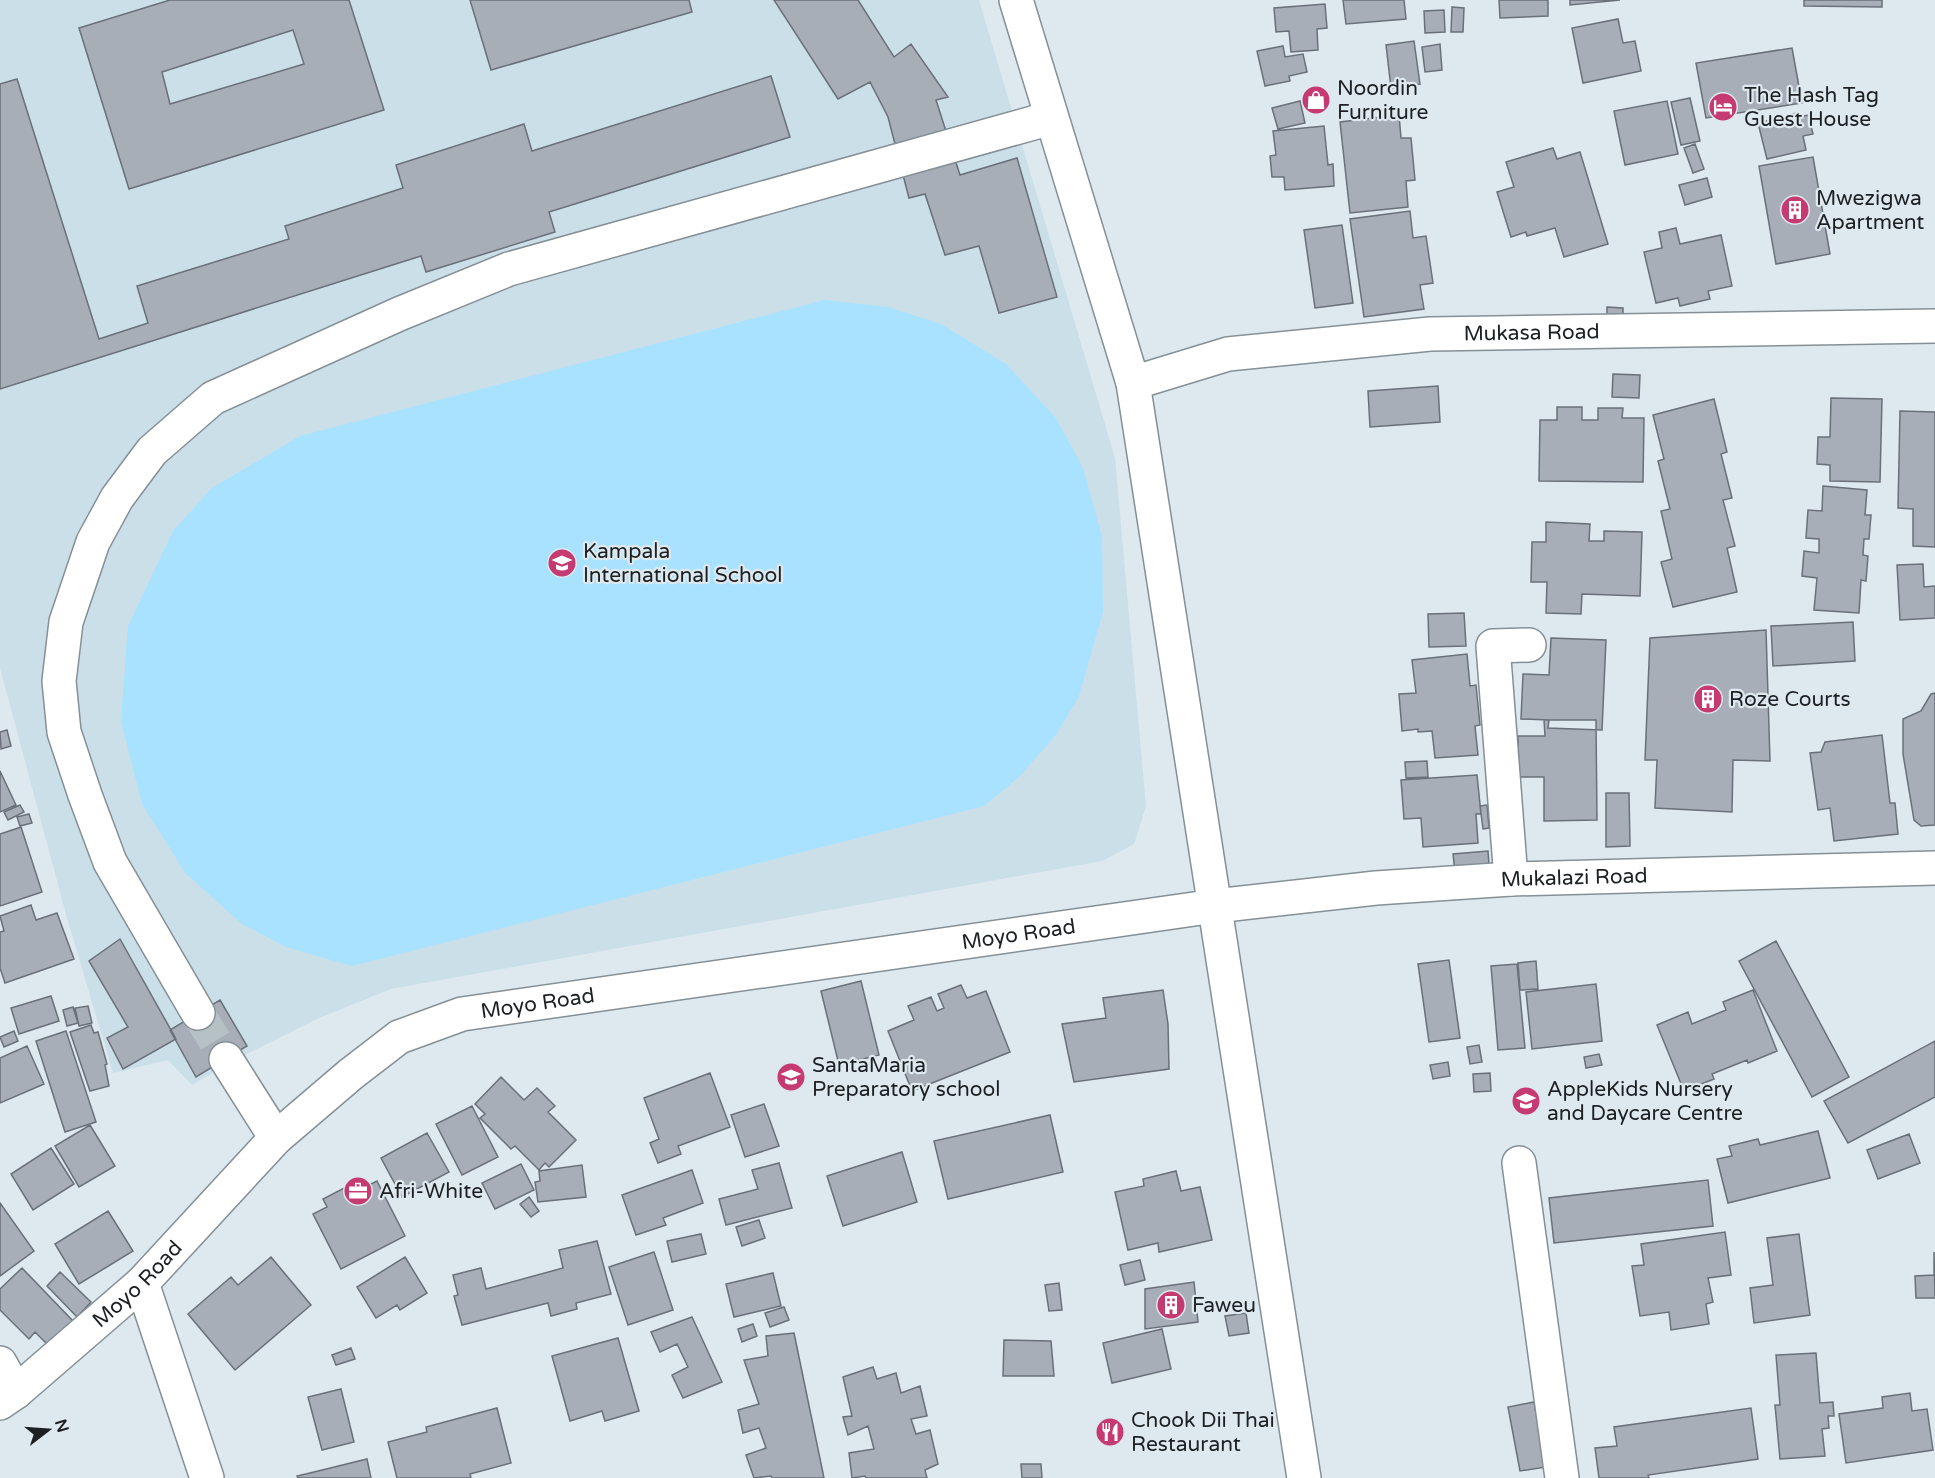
<svg xmlns="http://www.w3.org/2000/svg" width="1935" height="1478" viewBox="0 0 1935 1478" font-family="'Varela Round',sans-serif">
  <style>
    .built { fill: #cbdfe9 }
    .green { fill: #a9e2fe }
    .building { fill: #a7aeb8; stroke: #6a7079; stroke-width: 1.5; fill-rule: evenodd }
    .lines { fill: none; stroke-linecap: round; stroke-linejoin: round }
    .minor-tunnel { stroke: #b6c1c6; stroke-width: 33; stroke-dasharray: 33 16; stroke-linecap: butt }
    .minor-casing { stroke: #859096; stroke-width: 36 }
    .major-casing { stroke: #859096; stroke-width: 36 }
    .minor { stroke: #fff; stroke-width: 33 }
    .major { stroke: #fff; stroke-width: 33 }
    .labels { text-anchor: middle; dominant-baseline: central; stroke-width: 4.5; stroke-linejoin: round; paint-order: stroke }
    .poi-label { font-size: 21px; fill: #1c2022; stroke: #dde9ef; text-anchor: start }
    .street-label { font-size: 21px; fill: #1c2022; stroke: #dde9ef }
  </style>
  <rect width="100%" height="100%" fill="#dde9ef"/>
  <!-- built -->
  <path class="built" d="M0,0H979L1115,458L1146,806L1134,844L1102,861L391,989L319,1018L229,1063L192,1085L168,1060L113,1073L67,918L0,668Z"/>
  <!-- green -->
  <path class="green" d="M825,300L888,307L941,324L1006,364L1056,418L1083,468L1102,536L1103,612L1079,696L1056,735L1019,777L984,806L352,966L286,947L242,924L186,874L142,804L121,721L128,626L173,531L212,488L300,436Z"/>
  <!-- building -->
  <path class="building" d="M170,0H349L384,110L129,189L79,28ZM293,30L304,64L170,104L162,72Z
    M470,0H689L692,12L491,70Z
    M774,0H858L894,57L911,44L948,97L936,100L960,175L1017,158L1057,297L999,313L979,246L945,255L925,194L909,198L888,117L870,82L838,99Z
    M1343,0H1404L1406,19L1346,24Z
    M1499,0H1548V16L1500,18Z
    M1570,0H1620L1570,5Z
    M1804,0H1882V7L1804,6Z
    M1325,4L1327,28L1317,29L1318,50L1291,52L1289,31L1276,32L1274,8Z
    M1452,7L1464,8L1463,32H1451Z
    M1444,10L1445,32L1425,33L1424,11Z
    M1618,19L1623,43L1635,41L1641,71L1583,83L1572,28Z
    M1414,41L1420,84L1391,88L1386,45Z
    M1440,44L1442,70L1425,72L1422,47Z
    M1283,46L1285,57L1303,54L1307,72L1289,76L1290,81L1265,86L1257,51Z
    M1792,48L1802,103L1706,118L1696,63Z
    M771,76L790,137L549,212L555,232L426,272L421,256L0,389V84L17,79L99,339L148,323L137,286L289,239L285,226L403,188L396,165L524,124L532,151Z
    M1690,98L1700,141L1681,145L1671,102Z
    M1300,101L1305,123L1278,129L1272,108Z
    M1667,101L1678,154L1625,165L1614,111Z
    M1797,113L1798,117L1808,115L1813,134L1803,136L1806,150L1767,159L1758,123Z
    M1399,115L1401,138H1411L1415,180L1406,181L1408,207L1350,213L1340,122Z
    M1324,126L1328,165L1333,164L1334,186L1285,190L1284,177H1272L1270,156L1276,155L1273,131Z
    M1695,144L1704,169L1693,173L1684,148Z
    M1553,148L1557,159L1580,152L1608,244L1564,257L1555,228L1527,236L1526,232L1511,237L1497,192L1514,187L1506,162Z
    M1813,157L1830,254L1776,264L1759,166Z
    M1707,178L1712,197L1685,205L1679,185Z
    M1410,211L1413,238L1426,236L1433,283L1420,285L1424,309L1364,317L1350,219Z
    M1342,225L1353,303L1315,308L1304,230Z
    M1676,228L1680,244L1721,235L1732,286L1708,291L1710,299L1680,306L1678,298L1656,303L1644,252L1662,248L1659,232Z
    M1607,307L1623,308V322H1607Z
    M1613,374L1640,375L1639,398L1612,397Z
    M1438,386L1440,422L1370,427L1368,391Z
    M1831,398L1882,399L1880,482L1830,481V465L1817,464L1818,437H1830Z
    M1714,399L1727,452L1721,454L1732,498L1723,500L1735,546L1727,548L1737,592L1673,607L1661,562L1672,559L1661,511L1670,509L1658,461L1664,459L1653,415Z
    M1557,407H1582V420H1598V408H1623L1622,418H1644L1643,482L1539,481L1540,420H1557Z
    M1900,411L1935,412V547L1913,546V509L1898,508Z
    M1823,486L1867,490L1865,515H1871L1869,539H1864L1863,555L1868,556L1866,581L1861,580L1859,613L1814,610L1817,578L1802,576L1804,551L1819,553V539L1806,538L1808,510L1822,511Z
    M1546,522L1590,524L1589,541H1604V531L1642,532L1640,596L1582,594L1581,614L1546,613L1547,582H1531L1532,542H1546Z
    M1923,564L1924,587L1935,586V618L1900,620L1897,565Z
    M1464,613L1466,646L1429,647L1428,614Z
    M1853,622L1855,661L1773,666L1771,626Z
    M1766,630L1770,761L1733,760L1732,812L1655,808L1657,760H1645L1650,638Z
    M1551,638L1606,640L1602,730L1548,728L1549,720L1521,719L1523,674L1549,675Z
    M1467,654L1470,686L1476,685L1480,725L1475,726L1478,755L1435,758L1432,731L1418,732V729L1402,731L1399,694L1416,693L1412,660Z
    M1935,693V825L1921,826L1914,820L1903,754V719L1921,711L1931,694Z
    M1544,720H1596L1597,820L1544,821V777H1519L1518,736H1545Z
    M7,730L11,746L1,749L0,732Z
    M1882,735L1890,803H1895L1898,834L1834,841L1830,808L1818,810L1810,753L1821,752L1825,742Z
    M1427,761L1428,777L1406,778L1405,762Z
    M0,771L16,805L0,812Z
    M1477,775L1481,814H1476L1478,843L1423,847L1421,818L1404,819L1401,780Z
    M1606,793H1629L1630,846L1606,847Z
    M20,805L24,812L8,820L4,812Z
    M1487,805L1489,828L1483,829L1480,806Z
    M29,814L32,823L20,826L17,817Z
    M21,827L42,892L0,906V834Z
    M1488,851L1490,878L1456,882L1453,854Z
    M31,905L36,920L57,913L74,959L5,983L0,968V932L4,931L0,916Z
    M120,939L176,1039L123,1069L107,1038L128,1027L89,961Z
    M1776,941L1849,1077L1812,1097L1739,961Z
    M1449,960L1460,1038L1429,1042L1418,964Z
    M1536,961L1538,989L1520,990L1518,963Z
    M1517,964L1525,1048L1498,1050L1491,966Z
    M861,981L879,1055L839,1065L821,991Z
    M1596,984L1602,1041L1532,1049L1526,992Z
    M961,985L967,998L986,991L1010,1052L912,1091L888,1031L914,1020L908,1006L931,997L937,1011L944,1008L938,994Z
    M1163,990L1168,1024L1169,1069L1074,1082L1062,1024L1106,1018L1103,998Z
    M1753,990L1777,1051L1748,1063L1747,1060L1712,1074L1714,1079L1684,1091L1657,1025L1688,1012L1692,1024L1726,1010L1723,1002Z
    M51,996L59,1021L19,1034L11,1008Z
    M220,1000L247,1046L196,1077L170,1030Z
    M88,1006L92,1023L79,1026L75,1008Z
    M73,1007L78,1023L67,1026L63,1010Z
    M91,1025L94,1033L98,1032L107,1064L105,1065L109,1086L90,1091L70,1032Z
    M14,1031L18,1041L4,1047L0,1037Z
    M66,1031L96,1122L65,1132L36,1041Z
    M1935,1041V1097L1848,1143L1824,1101Z
    M1479,1045L1482,1062L1470,1064L1467,1047Z
    M27,1046L44,1084L0,1103V1058Z
    M1599,1054L1602,1065L1586,1068L1584,1057Z
    M1448,1062L1450,1076L1433,1079L1430,1065Z
    M710,1073L730,1127L678,1146L681,1154L658,1163L650,1143L659,1139L644,1098Z
    M1490,1073L1491,1091L1474,1092L1473,1074Z
    M501,1077L524,1100L537,1088L555,1106L548,1112L576,1140L549,1167L545,1163L539,1170L515,1146L511,1149L480,1118L485,1114L475,1104Z
    M764,1104L779,1146L745,1157L731,1115Z
    M472,1106L498,1157L462,1175L436,1124Z
    M1050,1115L1063,1172L948,1199L934,1141Z
    M90,1125L115,1166L79,1187L55,1146Z
    M1818,1131L1830,1178L1728,1203L1717,1159L1732,1156L1729,1146L1758,1139L1760,1145Z
    M427,1133L449,1172L402,1197L381,1158Z
    M1909,1134L1920,1163L1878,1179L1867,1150Z
    M51,1148L74,1184L33,1210L11,1174Z
    M902,1152L917,1202L843,1226L827,1176Z
    M779,1163L792,1208L726,1225L719,1199L758,1189L752,1170Z
    M521,1164L534,1190L495,1209L482,1183Z
    M582,1165L586,1197L538,1202L535,1182L540,1181L539,1171Z
    M692,1170L703,1203L663,1218L666,1225L636,1235L622,1195Z
    M1176,1171L1181,1191L1200,1187L1212,1240L1159,1252L1158,1243L1128,1250L1115,1192L1144,1186L1143,1179Z
    M1708,1180L1713,1226L1554,1243L1549,1198Z
    M377,1181L405,1236L341,1269L313,1214L327,1207L323,1199L348,1186L351,1194Z
    M529,1197L539,1211L531,1217L520,1204Z
    M0,1203L34,1251L0,1276Z
    M108,1211L133,1251L79,1284L55,1244Z
    M759,1220L765,1238L742,1246L736,1227Z
    M1725,1232L1731,1275L1708,1278L1713,1302L1706,1304L1709,1324L1671,1330L1669,1312L1640,1316L1632,1266L1644,1265L1641,1244Z
    M701,1234L706,1254L672,1262L667,1241Z
    M1799,1234L1810,1315L1754,1323L1750,1288L1773,1285L1767,1238Z
    M597,1241L611,1294L576,1303L577,1309L551,1316L548,1303L462,1325L454,1296L458,1295L453,1275L481,1268L486,1289L563,1268L559,1250Z
    M654,1252L673,1310L628,1325L609,1267Z
    M1934,1252L1935,1298H1916L1915,1276L1934,1275Z
    M271,1257L311,1305L235,1370L188,1314L231,1277L238,1285Z
    M405,1257L427,1293L400,1310L397,1305L376,1318L357,1287Z
    M1140,1260L1145,1280L1125,1285L1120,1265Z
    M22,1268L73,1321L48,1345L35,1332L29,1339L0,1310V1289Z
    M60,1272L91,1302L77,1317L47,1286Z
    M773,1273L781,1306L734,1317L726,1284Z
    M1194,1282L1198,1322L1145,1329V1289Z
    M1059,1283L1062,1310L1049,1311L1045,1285Z
    M784,1307L789,1320L770,1327L765,1313Z
    M1246,1313L1249,1333L1229,1336L1225,1316Z
    M692,1317L722,1382L683,1398L672,1375L688,1367L677,1344L660,1352L651,1332Z
    M753,1324L757,1336L742,1342L738,1329Z
    M1162,1329L1171,1369L1112,1383L1103,1343Z
    M794,1333L824,1478H772L771,1476L754,1478L746,1455L766,1448L759,1428L743,1433L738,1410L759,1404L744,1360L768,1356L766,1336Z
    M618,1338L639,1411L605,1421L602,1411L570,1421L552,1356Z
    M1004,1340L1051,1341L1054,1376H1003Z
    M351,1348L355,1359L336,1365L332,1355Z
    M1816,1353L1820,1403L1833,1402L1834,1416H1828L1829,1428L1822,1429L1825,1456L1780,1459L1775,1405H1780L1776,1355Z
    M873,1367L877,1379L896,1373L901,1393L920,1386L927,1416L911,1419L916,1434L930,1430L938,1464L925,1470L927,1478H866L865,1476L852,1478L849,1453L874,1449L868,1426L848,1435L843,1417L852,1416L843,1377Z
    M341,1389L354,1442L322,1450L308,1397Z
    M1910,1393L1912,1411L1927,1409L1933,1450L1846,1463L1839,1414L1883,1408L1882,1397Z
    M1534,1402L1546,1467L1520,1471L1508,1407Z
    M497,1408L511,1463L470,1474L471,1478H397L388,1442L427,1432L426,1427Z
    M1751,1408L1758,1459L1648,1475L1649,1478H1599L1595,1448L1617,1446L1614,1427Z
    M367,1459L371,1478H298L297,1476L310,1473Z
    M1021,1464H1041L1042,1478H1022Z"/>
  <g class="lines">
    <!-- minor-tunnel -->
    <path class="minor-tunnel" d="M198,1013L226,1059"/>
    <!-- minor casing -->
    <g class="minor-casing">
      <g id="minor">
        <path id="s1" d="M1133,383L1228,354L1430,334L1935,326"/>
        <path d="M1511,879L1493,646L1529,645"/>
        <path d="M198,1013L110,862L85,795L64,732L59,681L66,622L93,542L117,498L152,451L213,398L399,314L509,269L1051,118"/>
        <path d="M226,1059L276,1138"/>
        <path d="M1519,1163L1562,1478"/>
        <path d="M142,1283L207,1478"/>
        <path d="M0,1363L16,1392"/>
        <path id="s2" d="M0,1403L16,1392L142,1283L276,1138L351,1074L399,1037L462,1014L1215,906L1376,888L1511,879L1935,868"/>
      </g>
    </g>
    <!-- major casing -->
    <g class="major-casing">
      <path id="major" d="M1016,0L1133,383L1304,1478"/>
    </g>
    <!-- minor -->
    <use href="#minor" class="minor"/>
    <!-- major -->
    <use href="#major" class="major"/>
  </g>
  <!-- icons -->
  <defs>
    <g id="shop-disc" transform="scale(1.5)"><circle r="9.5" fill="#c53a70" stroke="#dde9ef"/><path d="M-5-2.5h2.3a2.7 3.5 0 0 1 5.4 0H5L5.5 6h-11ZM-1.5-2.5h3a1.5 2.3 0 0 0-3 0Z" fill="#fff"/></g>
    <g id="hotel-disc" transform="scale(1.5)"><circle r="9.5" fill="#c53a70" stroke="#dde9ef"/><path d="M-6-4.5h1.5V1H6V5H4.5V3h-9V5H-6ZM-4 0a1.8 1.8 0 1 1 3.6 0ZM.5 0V-2.5h3Q6-2.5 6 0Z" fill="#fff"/></g>
    <g id="building-disc" transform="scale(1.5)"><circle r="9.5" fill="#c53a70" stroke="#dde9ef"/><path d="M-4-6H4V6H1V3H-1V6H-4ZM-2.5-4.3h1.7v1.8h-1.7ZM.8-4.3h1.7v1.8H.8ZM-2.5-1h1.7V.8h-1.7ZM.8-1h1.7V.8H.8Z" fill="#fff"/></g>
    <g id="school-disc" transform="scale(1.5)"><circle r="9.5" fill="#c53a70" stroke="#dde9ef"/><path d="M0-5L7-2L0 1L-7-2ZM-4 1L0 2.5L4 1V4Q0 6-4 4Z" fill="#fff"/></g>
    <g id="office-disc" transform="scale(1.5)"><circle r="9.5" fill="#c53a70" stroke="#dde9ef"/><path d="M-6-3h4V-5.5h4V-3h4V5H-6ZM-1-4.5V-3h2v-1.5ZM-6 0V1H6V0Z" fill="#fff"/></g>
    <g id="restaurant-disc" transform="scale(1.5)"><circle r="9.5" fill="#c53a70" stroke="#dde9ef"/><path d="M-5-6h1v4h1v-4h1v4h1v-4h1v5L-1.5 .5V6h-2V.5L-5-1ZM5-6V6H3V1.5H1.5Q1.5-4 5-6Z" fill="#fff"/></g>
  </defs>
  <g fill-rule="evenodd">
    <use href="#shop-disc" x="1316" y="100"/>
    <use href="#hotel-disc" x="1723" y="107"/>
    <use href="#building-disc" x="1795" y="210"/>
    <use href="#school-disc" x="562" y="563"/>
    <use href="#building-disc" x="1708" y="699"/>
    <use href="#school-disc" x="791" y="1077"/>
    <use href="#school-disc" x="1526" y="1101"/>
    <use href="#office-disc" x="358" y="1191"/>
    <use href="#building-disc" x="1171" y="1305"/>
    <use href="#restaurant-disc" x="1110" y="1432"/>
  </g>
  <g class="labels">
    <!-- poi labels -->
    <g class="poi-label">
      <text x="1337" y="88">Noordin<tspan x="1337" dy="24">Furniture</tspan></text>
      <text x="1744" y="95">The Hash Tag<tspan x="1744" dy="24">Guest House</tspan></text>
      <text x="1816" y="198">Mwezigwa<tspan x="1816" dy="24">Apartment</tspan></text>
      <text x="583" y="551">Kampala<tspan x="583" dy="24">International School</tspan></text>
      <text x="1729" y="699">Roze Courts</text>
      <text x="812" y="1065">SantaMaria<tspan x="812" dy="24">Preparatory school</tspan></text>
      <text x="1547" y="1089">AppleKids Nursery<tspan x="1547" dy="24">and Daycare Centre</tspan></text>
      <text x="379" y="1191">Afri-White</text>
      <text x="1192" y="1305">Faweu</text>
      <text x="1131" y="1420">Chook Dii Thai<tspan x="1131" dy="24">Restaurant</tspan></text>
    </g>
    <!-- street labels -->
    <g class="street-label">
      <text stroke="none"><textPath href="#s1" startOffset="404">Mukasa Road</textPath></text>
      <text stroke="none"><textPath href="#s2" startOffset="1731">Mukalazi Road</textPath></text>
      <text stroke="none"><textPath href="#s2" startOffset="1172">Moyo Road</textPath></text>
      <text stroke="none"><textPath href="#s2" startOffset="686">Moyo Road</textPath></text>
      <text stroke="none"><textPath href="#s2" startOffset="182">Moyo Road</textPath></text>
    </g>
  </g>
  <!-- north arrow -->
  <g transform="translate(48 1430) rotate(73)" stroke="#dde9ef" stroke-width="4.5" paint-order="stroke">
  <path d="M0-4.5L10 22L0 15L-10 22Z" fill="#1c2022"/>
  <text y="-9" font-size="16" font-weight="bold" text-anchor="middle" fill="#1c2022">N</text>
  </g>
</svg>
